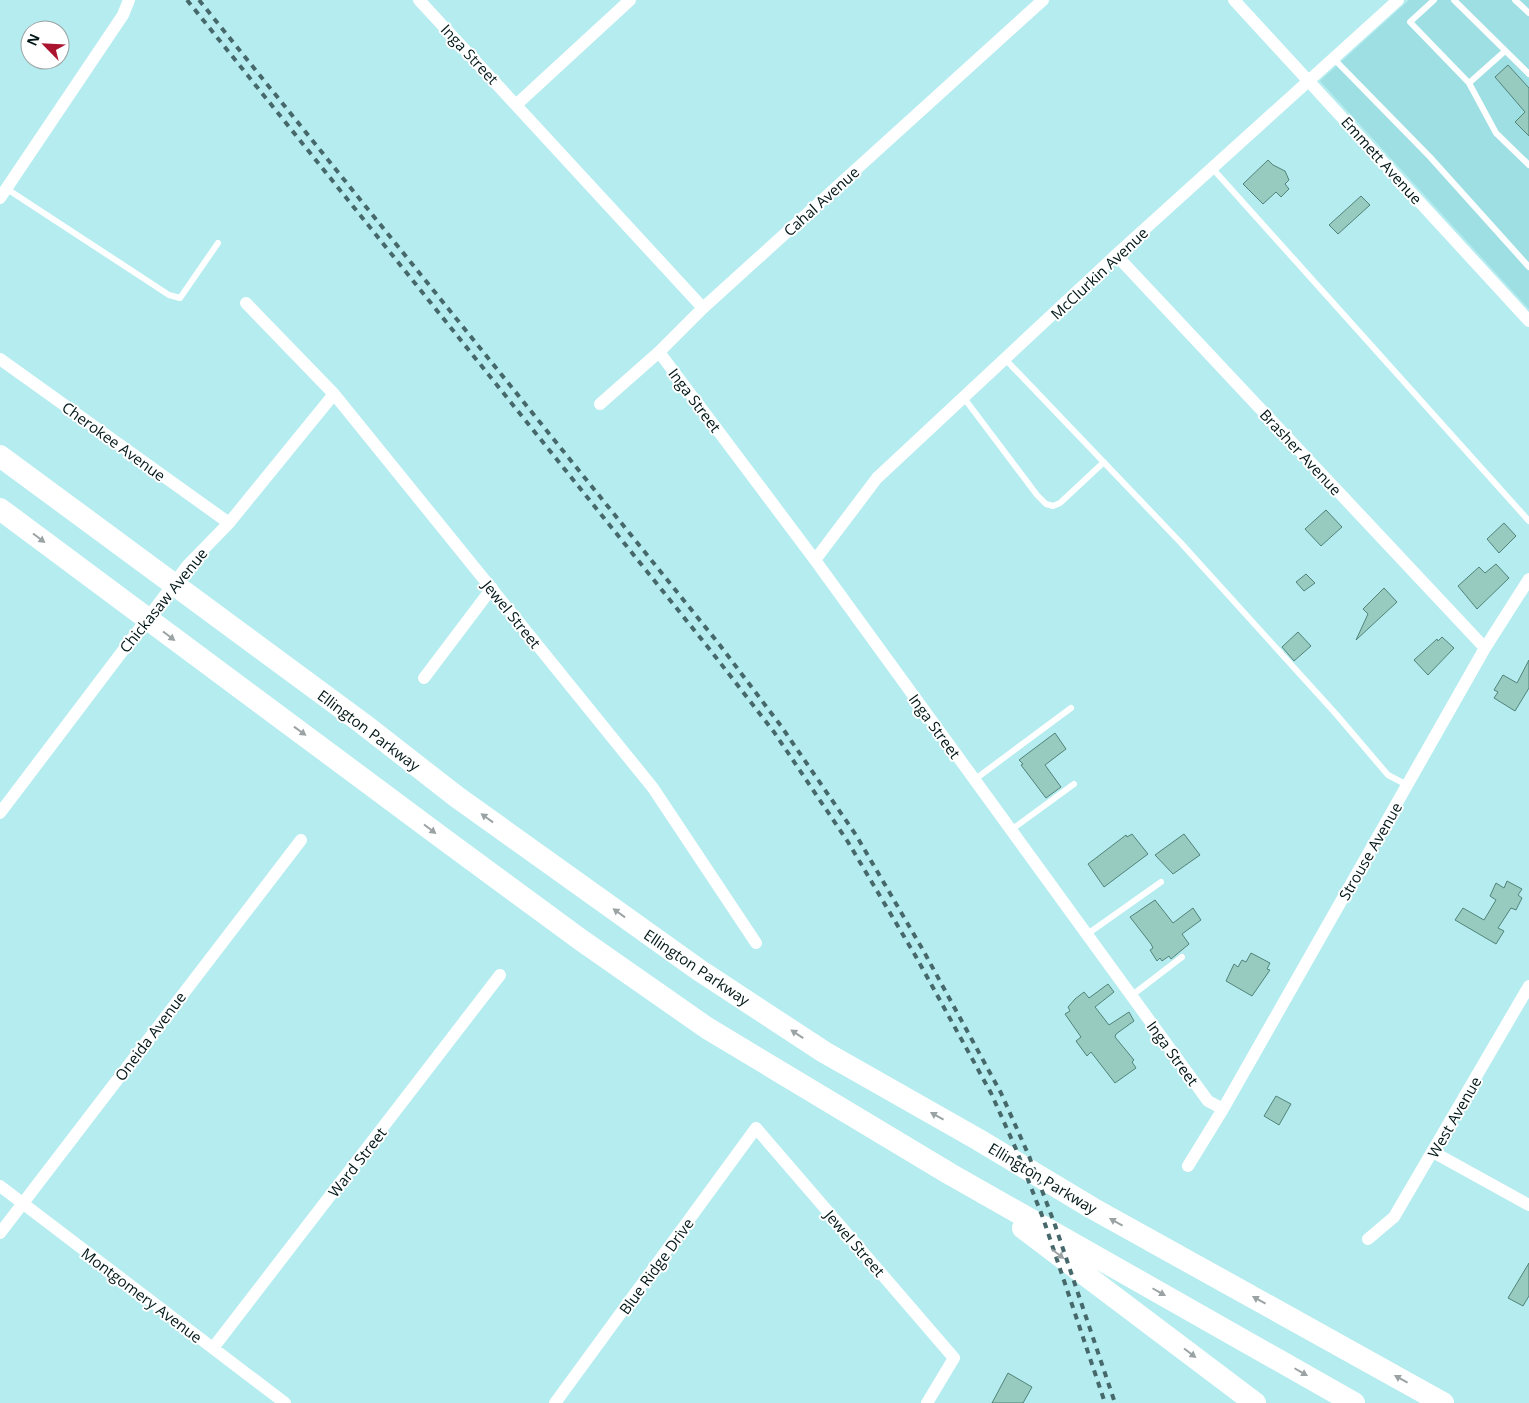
<svg xmlns="http://www.w3.org/2000/svg" width="1529" height="1403" viewBox="0 0 1529 1403" font-family="'Open Sans',sans-serif">
  <style>
    .built { fill: #9ddfe3 }
    .building { fill: #97cbc0; stroke: #518379 }
    .lines { fill: none; stroke-linecap: round; stroke-linejoin: round }
    .service { stroke: #fff; stroke-width: 6 }
    .minor { stroke: #fff; stroke-width: 12 }
    .motorway { stroke: #fff; stroke-width: 22 }
    .rail { stroke: #46686a; stroke-width: 4; stroke-dasharray: 6 6; stroke-linecap: butt }
    .oneway { fill: #9aa2a3 }
    .labels { text-anchor: middle; dominant-baseline: central; stroke-width: 4; stroke-linejoin: round; paint-order: stroke }
    .street-label { font-size: 15px; fill: #021718; stroke: #fff }
  </style>
  <rect width="100%" height="100%" fill="#b4ecef"/>
  <!-- built -->
  <path class="built" d="M1409,0H1529V309L1320,81Z"/>
  <!-- building -->
  <path class="building" d="M1508,65L1529,88V136L1515,122L1525,112L1495,77Z
    M1268,160L1273,165L1285,171L1289,180L1285,184L1289,189L1281,197L1276,192L1263,204L1243,184Z
    M1361,196L1370,205L1338,234L1329,225Z
    M1326,510L1342,527L1321,546L1305,529Z
    M1504,523L1516,536L1499,553L1487,539Z
    M1496,564L1509,578L1477,609L1458,586L1479,567L1485,573Z
    M1306,574L1315,583L1304,591L1296,582Z
    M1384,588L1397,602L1356,640L1368,614L1363,609Z
    M1298,632L1311,646L1294,661L1282,647Z
    M1442,637L1454,648L1428,675L1414,660L1437,639L1438,641Z
    M1529,660V688L1515,711L1494,698L1498,692L1494,690L1503,675L1517,683Z
    M1055,733L1066,749L1045,765L1061,787L1046,798L1021,765L1023,764L1019,760Z
    M1132,834L1148,854L1104,887L1088,864L1126,835L1127,837Z
    M1184,834L1200,855L1173,874L1155,855Z
    M1507,881L1522,889L1518,895L1522,898L1516,910L1511,908L1498,928L1504,931L1496,944L1455,920L1463,908L1484,920L1496,900L1490,896L1496,883L1504,888Z
    M1155,900L1173,923L1193,908L1201,920L1182,934L1189,944L1171,959L1169,956L1162,961L1160,958L1157,961L1150,950L1153,948L1151,944L1130,917Z
    M1251,953L1270,963L1267,969L1270,970L1252,996L1226,981L1234,964L1238,967L1242,960L1246,962Z
    M1108,984L1114,992L1095,1007L1109,1025L1129,1012L1134,1021L1116,1034L1115,1037L1134,1060L1132,1062L1136,1068L1115,1083L1091,1052L1087,1056L1076,1041L1081,1037L1065,1014L1070,1011L1068,1007L1075,999L1084,992L1089,998Z
    M1276,1096L1291,1104L1279,1125L1264,1116Z
    M1529,1263V1296L1523,1306L1508,1298Z
    M1008,1373L1032,1387L1023,1403H992Z"/>
  <g class="lines">
    <!-- service -->
    <path class="service" d="M1434,0L1410,22L1469,83L1496,133L1529,165
      M1454,0L1529,74
      M1515,0L1529,13
      M1334,59L1430,157L1529,267
      M1469,83L1505,51
      M1213,169L1529,521
      M7,189L169,295L180,298L218,243
      M1006,360L1181,543L1336,714L1388,775L1407,785
      M964,398L1037,495L1046,504L1053,506L1060,503L1104,462
      M974,780L1071,708
      M1011,830L1074,784
      M1086,935L1161,882
      M1131,996L1182,957"/>
    <!-- minor -->
    <path class="minor" d="M419,0L703,308
      M1234,0L1529,321
      M517,104L630,0
      M0,198L123,15L129,0
      M1116,255L1485,648
      M246,303L334,394L653,788L756,943
      M659,352L815,560L1208,1101L1223,1109L1485,648L1529,579
      M0,359L229,523
      M600,404L659,352L703,308L1043,0
      M815,560L877,478L1116,255L1398,0
      M424,678L492,588
      M0,813L187,566L229,523L334,394
      M1433,1152L1529,1205
      M1188,1166L1223,1109
      M0,1186L285,1403
      M0,1233L301,840
      M1368,1239L1394,1217L1529,986
      M213,1348L500,975
      M555,1403L756,1128L954,1358L927,1403"/>
    <!-- motorway -->
    <path class="motorway" d="M0,456L362,723L457,797L699,970L824,1052L979,1140L1092,1208L1443,1403
      M0,509L445,840L581,940L707,1028L950,1174L1354,1403
      M1023,1228L1255,1403"/>
    <!-- rail -->
    <path class="rail" d="M187,0L711,651L774,732L848,842L915,955L991,1093L1016,1149L1043,1218L1105,1403
      M199,0L719,644L781,726L856,835L923,950L1001,1093L1029,1156L1055,1225L1115,1403"/>
  </g>
  <!-- one-way arrows -->
  <defs><path id="oneway-solid" d="M-6-.8H1V-3.2L6.5 0L1 3.2V.8H-6Z" transform="scale(1.25)"/></defs>
  <g class="oneway">
    <use href="#oneway-solid" transform="translate(39 538) rotate(37)"/>
    <use href="#oneway-solid" transform="translate(169 636) rotate(37)"/>
    <use href="#oneway-solid" transform="translate(300 731) rotate(36)"/>
    <use href="#oneway-solid" transform="translate(487 818) rotate(-144)"/>
    <use href="#oneway-solid" transform="translate(430 829) rotate(37)"/>
    <use href="#oneway-solid" transform="translate(619 913) rotate(-144)"/>
    <use href="#oneway-solid" transform="translate(797 1034) rotate(-147)"/>
    <use href="#oneway-solid" transform="translate(937 1116) rotate(-151)"/>
    <use href="#oneway-solid" transform="translate(1116 1222) rotate(-151)"/>
    <use href="#oneway-solid" transform="translate(1058 1254) rotate(37)"/>
    <use href="#oneway-solid" transform="translate(1159 1292) rotate(30)"/>
    <use href="#oneway-solid" transform="translate(1259 1300) rotate(-151)"/>
    <use href="#oneway-solid" transform="translate(1190 1353) rotate(37)"/>
    <use href="#oneway-solid" transform="translate(1301 1372) rotate(30)"/>
    <use href="#oneway-solid" transform="translate(1401 1379) rotate(-151)"/>
  </g>
  <g class="labels">
    <!-- street labels -->
    <g class="street-label">
      <text transform="translate(470 54) rotate(47)">Inga Street</text>
      <text transform="translate(1382 160) rotate(48)">Emmett Avenue</text>
      <text transform="translate(821 201) rotate(-42)">Cahal Avenue</text>
      <text transform="translate(1099 273) rotate(-43)">McClurkin Avenue</text>
      <text transform="translate(695 400) rotate(53)">Inga Street</text>
      <text transform="translate(114 441) rotate(36)">Cherokee Avenue</text>
      <text transform="translate(1301 452) rotate(47)">Brasher Avenue</text>
      <text transform="translate(163 600) rotate(-51)">Chickasaw Avenue</text>
      <text transform="translate(512 614) rotate(51)">Jewel Street</text>
      <text transform="translate(935 726) rotate(54)">Inga Street</text>
      <text transform="translate(369 730) rotate(37)">Ellington Parkway</text>
      <text transform="translate(1370 851) rotate(-60)">Strouse Avenue</text>
      <text transform="translate(697 967) rotate(34)">Ellington Parkway</text>
      <text transform="translate(150 1036) rotate(-53)">Oneida Avenue</text>
      <text transform="translate(1173 1053) rotate(54)">Inga Street</text>
      <text transform="translate(1454 1117) rotate(-60)">West Avenue</text>
      <text transform="translate(357 1162) rotate(-52)">Ward Street</text>
      <text transform="translate(1043 1178) rotate(31)">Ellington Parkway</text>
      <text transform="translate(855 1243) rotate(49)">Jewel Street</text>
      <text transform="translate(656 1266) rotate(-54)">Blue Ridge Drive</text>
      <text transform="translate(142 1295) rotate(37)">Montgomery Avenue</text>
    </g>
  </g>
  <!-- north arrow -->
  <g transform="translate(45 45) rotate(294)"><circle r="24" fill="#ffffff" stroke="#9aa2a3"/>
  <path d="M0-4L9 19L0 12L-9 19Z" fill="#aa142e"/>
  <text y="-8" font-size="14" font-weight="bold" text-anchor="middle" fill="#021718">N</text>
  </g>
</svg>
